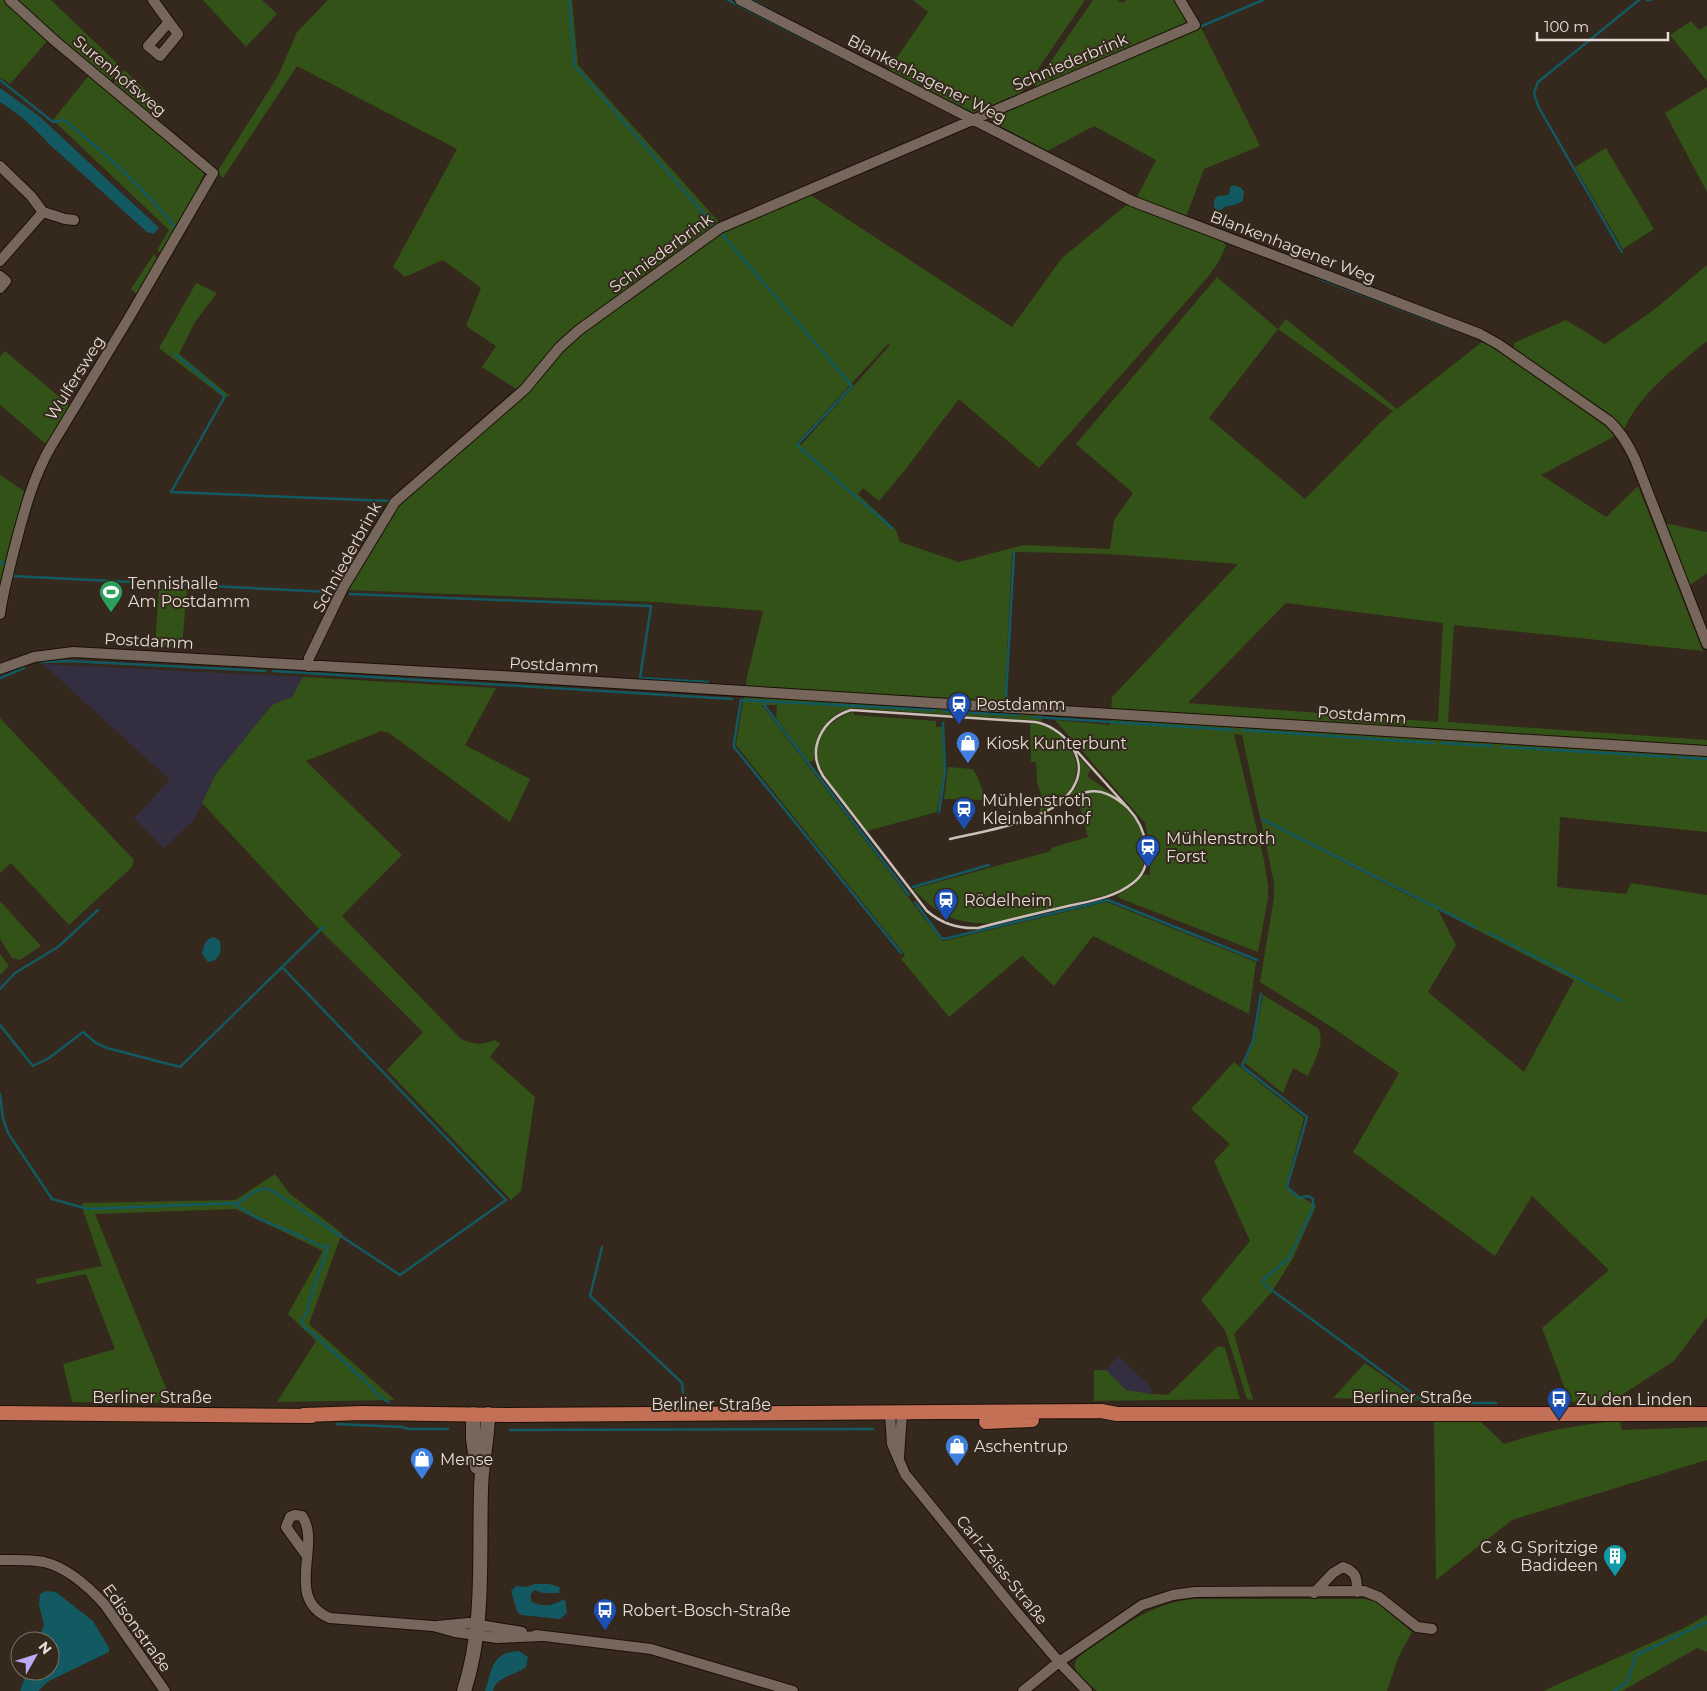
<svg xmlns="http://www.w3.org/2000/svg" width="1707" height="1691" viewBox="0 0 1707 1691" font-family="Montserrat,sans-serif">
  <style>
    .commercial { fill: #342f40 }
    .green { fill: #335217; fill-rule: evenodd }
    .water { fill: #135961 }
    .lines { fill: none; stroke-linecap: round; stroke-linejoin: round }
    .stream { stroke: #135961; stroke-width: 2.5 }
    .minor-casing { stroke: #1c1007; stroke-width: 12 }
    .secondary-casing { stroke: #1c1007; stroke-width: 16 }
    .primary-casing { stroke: #1c1007; stroke-width: 16 }
    .minor { stroke: #76665b; stroke-width: 10 }
    .secondary { stroke: #76665b; stroke-width: 14 }
    .primary { stroke: #c47056; stroke-width: 14 }
    .rail { stroke: #cac0b9; stroke-width: 2.5 }
    .labels { text-anchor: middle; dominant-baseline: central; stroke-width: 4; stroke-linejoin: round; paint-order: stroke }
    .street-label { font-size: 16px; fill: #e6ddd6; stroke: #35281d }
    .poi-label { font-size: 16px; fill: #e6ddd6; stroke: #35281d; text-anchor: start }
  </style>
  <rect width="100%" height="100%" fill="#35281d"/>
  <!-- commercial -->
  <path class="commercial" d="M43,664L303,677L292,697L272,705L216,774L194,820L164,848L134,818L170,780Z
    M1118,1356L1151,1387L1152,1394L1126,1390L1106,1370Z"/>
  <!-- green -->
  <path class="green" d="M0,0H6L49,39L10,84L0,77Z
    M13,0H51L121,67L111,80H107Z
    M203,0H262L277,14L246,47Z
    M328,0H572L578,65L720,223L578,327L519,391L482,367L496,346L466,326L481,288L443,260L405,277L393,267L457,149L297,66L223,178L217,172L278,76L297,32Z
    M913,0H1085L1021,94L974,115L888,71L928,12Z
    M1093,0H1117L1123,3L1126,0H1176L1189,22L1036,90L1034,86Z
    M1691,21L1699,30L1707,25V81L1670,35Z
    M1201,28L1260,146L1204,169L1186,217L1137,197L1156,160L1094,126L1047,151L991,121L990,118Z
    M124,70L163,107L157,120L114,85V82Z
    M90,74L205,172L174,236L162,255L157,250L169,230L53,120Z
    M1707,87V192L1665,113Z
    M1606,148L1654,229L1623,249L1575,167Z
    M809,194L1012,327L1062,258L1129,203L1223,241L1226,246L1218,263L1207,278L1039,468L959,399L908,466L879,501L863,488L858,494L896,530L900,542L959,562L1024,545L1110,549L1114,520L1133,493L1076,444L1217,277L1278,329L1286,319L1397,409L1482,342L1491,346L1551,386L1614,432L1617,435L1541,475L1606,517L1638,486L1703,651L1454,625L1448,722L1707,740V832L1560,817L1557,887L1626,894L1631,883L1707,895V1317L1674,1361L1614,1400L1570,1402L1542,1328L1609,1270L1532,1196L1495,1256L1353,1152L1399,1073L1333,1028L1260,982L1274,897V883L1261,820L1416,899V896L1260,818L1242,735L1234,734L1264,860L1268,885V898L1258,952L1119,898L1118,895L1134,885L1144,874L1150,875V863L1153,862L1145,823L1055,720L1110,725L1112,697L1238,564L1110,554L1016,552L1012,554L1005,693L1008,694V700L1043,702L1042,721L852,708C825,715 814,735 814,761L809,762L776,718L777,705H762L941,940L944,941L1107,902L1256,962L1249,1014L1093,936L1054,986L1022,956L949,1017L901,959L905,955L736,745L747,677L763,611L656,602L346,590L397,504L582,333L716,234ZM1278,329L1393,411L1380,423L1305,499L1209,418ZM888,344L890,345L801,445L797,443ZM1286,603L1443,623L1438,722L1188,703ZM1438,910L1574,980L1524,1072L1428,992L1456,945Z
    M154,254L159,260L139,296L131,289Z
    M1707,265V341C1676,367 1641,392 1624,429L1619,423L1514,350V343L1566,320L1605,344L1655,309Z
    M196,283L217,293L195,322L179,354L230,396L223,397L159,348Z
    M5,351L70,406L47,445L0,405V356Z
    M0,475L24,491L5,565L0,598Z
    M1664,523L1707,532V573L1689,586Z
    M159,587L187,589L182,646H155Z
    M303,677L496,688L465,745L530,779L510,822L389,733L381,731L306,761L402,855L342,916L461,1039C474,1045 482,1045 495,1040L500,1044L490,1057L535,1097L521,1191L511,1200L387,1070L423,1032L318,928L202,803L216,774L272,705L292,697Z
    M853,712L854,715L936,721V727H942L944,772L937,812L867,831C857,818 846,804 836,791C830,782 822,774 819,765C810,740 831,718 853,712Z
    M0,718L134,860L132,867L69,925L11,863L0,873Z
    M1030,723C1045,724 1058,731 1067,743C1089,772 1070,803 1039,814L1042,798L1037,782L1036,762H1031Z
    M1079,759H1081L1091,770L1087,776L1115,796C1098,787 1085,789 1068,797C1079,787 1081,774 1079,759Z
    M948,767L973,769L978,778L986,800L944,799Z
    M1092,792C1099,793 1107,794 1114,798C1138,812 1155,849 1139,875C1134,884 1121,890 1111,894L991,923C956,925 937,914 913,889L1051,851V848L1088,837L1077,796Z
    M0,901L41,946L20,960L12,958L0,939Z
    M0,954L9,966L0,975Z
    M1263,995L1318,1028C1326,1043 1314,1061 1308,1076L1293,1068L1283,1093L1245,1063L1254,1041Z
    M1234,1062L1304,1118L1286,1187L1316,1206L1292,1260L1271,1293L1234,1334L1253,1400L1247,1399L1225,1330L1201,1300L1250,1241L1214,1161L1230,1144L1191,1109Z
    M275,1174L289,1193L342,1233L309,1324L395,1400L277,1402L316,1341L288,1314L323,1251L236,1209L95,1214L172,1403L72,1402L63,1364L115,1349L86,1274L37,1284L36,1279L102,1266L83,1210L82,1203L235,1200Z
    M1218,1346L1225,1348L1240,1399L1094,1401V1370H1106L1126,1390L1152,1394L1168,1395Z
    M1365,1363L1419,1401L1333,1398Z
    M1479,1420L1504,1444C1542,1431 1581,1424 1620,1421L1622,1430L1707,1427V1460L1512,1520L1436,1580L1434,1421Z
    M1194,1599H1364L1376,1602L1412,1632L1398,1658L1387,1691H1097C1091,1685 1071,1672 1075,1663C1076,1659 1080,1656 1083,1653C1120,1629 1149,1603 1194,1599Z
    M1707,1615V1652L1697,1648L1622,1691H1543L1684,1628Z"/>
  <!-- water -->
  <path class="water" d="M0,88L39,116L156,225L159,228L154,234L147,232L49,144C34,127 19,114 0,102Z
    M1234,185L1241,188L1244,191L1243,201L1237,204L1225,207L1218,212L1214,207V200L1218,196L1228,195L1230,191V187Z
    M214,937L220,941C222,951 220,961 208,962L202,954C204,945 205,939 214,937Z
    M535,1584H549L560,1587L559,1593H543L534,1590C530,1594 530,1597 532,1602C546,1608 553,1605 565,1599L567,1613L560,1619L521,1615L517,1611L511,1591L516,1586L527,1587Z
    M46,1591L56,1592L93,1621L109,1648V1652L49,1681L38,1691H20L27,1671H50V1641H37L44,1625L39,1605L40,1594Z
    M519,1651L528,1657L526,1667C515,1676 496,1676 493,1691H485C493,1668 491,1653 519,1651Z"/>
  <g class="lines">
    <!-- stream -->
    <path class="stream" d="M569,0L575,66L713,224
      M728,0L838,56
      M752,0L776,13
      M1647,0H1651
      M1202,26L1263,0
      M0,80L53,122L64,120C104,152 143,187 175,227
      M721,233L852,386L798,444L799,447L892,528
      M1622,252L1538,106L1534,93L1538,82L1639,0
      M1318,278L1450,328
      M175,354L225,396L171,492L390,501
      M0,561L4,565
      M12,576L330,592
      M350,594L651,606L640,678L708,682
      M42,662L69,661L265,671
      M273,671L732,699
      M0,678L24,668
      M1006,696L1014,552
      M761,701L909,895
      M943,711L1019,715
      M1034,717L1233,730
      M1242,730L1433,743
      M1441,743L1492,746
      M1502,747L1672,757
      M1678,757L1707,759
      M939,812L945,772L943,723
      M1262,819L1477,928
      M913,887L989,865
      M915,902L941,938L944,939L1108,900L1257,960
      M1487,932L1622,1001
      M901,953L734,747V743L741,700L935,710
      M0,989L15,973L58,947L98,910
      M1261,994L1253,1041L1242,1066L1307,1117L1287,1187L1299,1198L1308,1196L1313,1199V1208L1289,1258L1263,1280L1265,1285L1424,1402L1456,1403
      M0,1025L33,1066L49,1058L83,1032L96,1043L107,1048L180,1067L323,927
      M0,1094L3,1119L8,1133L52,1199L88,1209L238,1203C249,1196 257,1186 271,1190L400,1275L506,1200L283,968
      M234,1204L257,1218L303,1237L320,1246H328L308,1305L307,1312L302,1321L305,1328L315,1335L364,1380L381,1398L389,1402
      M602,1247L590,1296L678,1379L682,1383L683,1393
      M1469,1403H1496
      M337,1424L402,1427L409,1429H448
      M510,1430L873,1429
      M1613,1691L1627,1683L1636,1655L1707,1622"/>
    <!-- minor casing -->
    <g class="minor-casing">
      <path id="minor" d="M153,0L169,22
        M740,0L1132,201L1480,334L1498,344L1609,421C1621,432 1628,444 1635,459L1707,644
        M169,22L178,34L160,56L148,46Z
        M0,166L31,196L43,212L65,219L74,220
        M0,261L43,212
        M0,276L6,281L0,288
        M0,614C3,592 9,571 14,550C24,513 31,482 50,448L130,316L213,173L55,41L10,0
        M308,666L309,658L343,588L395,502L525,389L559,348L579,330L720,228L1195,25L1180,0
        M0,669L34,657L73,652C618,681 1163,717 1707,751
        M890,1414L892,1444L905,1474L1015,1610L1059,1662L1087,1691
        M899,1457L902,1413
        M307,1556L286,1527L290,1517L295,1515L302,1516C322,1544 283,1599 330,1618L433,1626L455,1632L497,1638L542,1636
        M0,1560C14,1560 30,1559 44,1562C68,1568 89,1587 105,1605L165,1691
        M1314,1593L1333,1573L1343,1567C1357,1572 1357,1579 1357,1592
        M437,1626L468,1623L522,1632
        M536,1635L651,1649L793,1691
        M1023,1691L1059,1662L1142,1605L1173,1595L1195,1592L1364,1591L1379,1597L1417,1627L1432,1629"/>
    </g>
    <!-- secondary casing -->
    <g class="secondary-casing">
      <path id="secondary" d="M473,1414V1439L477,1467
        M464,1691C485,1626 479,1558 481,1490C481,1465 488,1440 488,1414"/>
    </g>
    <!-- primary casing -->
    <g class="primary-casing">
      <path id="primary" d="M0,1413L312,1416
        M304,1415L362,1413L507,1415L1101,1411L1117,1414H1707
        M986,1422L1032,1420"/>
    </g>
    <!-- minor -->
    <use href="#minor" class="minor"/>
    <!-- secondary -->
    <use href="#secondary" class="secondary"/>
    <!-- primary -->
    <use href="#primary" class="primary"/>
    <!-- rail -->
    <path class="rail" d="M1066,739L1128,808C1146,827 1157,865 1133,883C1114,898 1090,901 1068,906C1038,913 1008,920 978,928C958,929 942,924 927,911L823,776C806,749 822,719 851,710L1035,722C1061,726 1089,756 1075,784C1071,794 1062,800 1054,807C1085,790 1099,782 1128,808
      M950,839C985,831 1024,825 1054,807"/>
  </g>
  <!-- icons -->
  <defs>
    <g id="stadium-pin" transform="scale(1.25)"><path d="M0 17L-7.5 6A9.5 9.5 0 1 1 7.5 6Z" fill="#2e9e5b" stroke="#35281d"/><path d="M0-5a6.5 5 0 1 0 0 10a6.5 5 0 1 0 0-10ZM-3.5-1.8h7v3.6h-7Z" fill="#fff"/></g>
    <g id="station-pin" transform="scale(1.25)"><path d="M0 17L-7.5 6A9.5 9.5 0 1 1 7.5 6Z" fill="#1a4fb4" stroke="#35281d"/><path d="M-3-6H3Q5-6 5-4V2Q5 4 3 4L4.5 6H3L1.5 4h-3L-3 6H-4.5L-3 4Q-5 4-5 2V-4Q-5-6-3-6ZM-3.5-4v3h7v-3ZM-3.5 1v1.5H-2V1ZM2 1v1.5H3.5V1Z" fill="#fff"/></g>
    <g id="shop-pin" transform="scale(1.25)"><path d="M0 17L-7.5 6A9.5 9.5 0 1 1 7.5 6Z" fill="#3f7fe0" stroke="#35281d"/><path d="M-5-2.5h2.3a2.7 3.5 0 0 1 5.4 0H5L5.5 6h-11ZM-1.5-2.5h3a1.5 2.3 0 0 0-3 0Z" fill="#fff"/></g>
    <g id="bus-pin" transform="scale(1.25)"><path d="M0 17L-7.5 6A9.5 9.5 0 1 1 7.5 6Z" fill="#1a4fb4" stroke="#35281d"/><path d="M-5-6H5V4H4V6H2V4H-2V6H-4V4H-5ZM-3.5-4V0h7V-4ZM-3.5 1.2v1.5H-2V1.2ZM2 1.2v1.5H3.5V1.2Z" fill="#fff"/></g>
    <g id="building-pin" transform="scale(1.25)"><path d="M0 17L-7.5 6A9.5 9.5 0 1 1 7.5 6Z" fill="#0f9aa8" stroke="#35281d"/><path d="M-4-6H4V6H1V3H-1V6H-4ZM-2.5-4.3h1.7v1.8h-1.7ZM.8-4.3h1.7v1.8H.8ZM-2.5-1h1.7V.8h-1.7ZM.8-1h1.7V.8H.8Z" fill="#fff"/></g>
  </defs>
  <g fill-rule="evenodd">
    <use href="#stadium-pin" x="111" y="592"/>
    <use href="#station-pin" x="959" y="704"/>
    <use href="#shop-pin" x="968" y="743"/>
    <use href="#station-pin" x="964" y="809"/>
    <use href="#station-pin" x="1148" y="847"/>
    <use href="#station-pin" x="946" y="900"/>
    <use href="#bus-pin" x="1559" y="1399"/>
    <use href="#shop-pin" x="957" y="1446"/>
    <use href="#shop-pin" x="422" y="1459"/>
    <use href="#building-pin" x="1615" y="1556"/>
    <use href="#bus-pin" x="605" y="1610"/>
  </g>
  <g class="labels">
    <!-- street labels -->
    <g class="street-label">
      <text transform="translate(1070 62) rotate(-23)">Schniederbrink</text>
      <text transform="translate(120 76) rotate(40)">Surenhofsweg</text>
      <text transform="translate(927 79) rotate(27)">Blankenhagener Weg</text>
      <text transform="translate(1293 247) rotate(21)">Blankenhagener Weg</text>
      <text transform="translate(661 253) rotate(-36)">Schniederbrink</text>
      <text transform="translate(75 378) rotate(-58)">Wulfersweg</text>
      <text transform="translate(347 557) rotate(-61)">Schniederbrink</text>
      <text transform="translate(149 641) rotate(3)">Postdamm</text>
      <text transform="translate(554 665) rotate(3)">Postdamm</text>
      <text transform="translate(1362 715) rotate(4)">Postdamm</text>
      <text x="152" y="1397">Berliner Straße</text>
      <text x="1412" y="1397">Berliner Straße</text>
      <text x="711" y="1404">Berliner Straße</text>
      <text transform="translate(1002 1570) rotate(51)">Carl-Zeiss-Straße</text>
      <text transform="translate(137 1628) rotate(54)">Edisonstraße</text>
    </g>
    <!-- poi labels -->
    <g class="poi-label">
      <text x="128" y="583">Tennishalle<tspan x="128" dy="18">Am Postdamm</tspan></text>
      <text x="976" y="704">Postdamm</text>
      <text x="986" y="743">Kiosk Kunterbunt</text>
      <text x="982" y="800">Mühlenstroth<tspan x="982" dy="18">Kleinbahnhof</tspan></text>
      <text x="1166" y="838">Mühlenstroth<tspan x="1166" dy="18">Forst</tspan></text>
      <text x="964" y="900">Rödelheim</text>
      <text x="1576" y="1399">Zu den Linden</text>
      <text x="974" y="1446">Aschentrup</text>
      <text x="440" y="1459">Mense</text>
      <text x="1598" y="1547" text-anchor="end">C &amp; G Spritzige<tspan x="1598" dy="18">Badideen</tspan></text>
      <text x="622" y="1610">Robert-Bosch-Straße</text>
    </g>
  </g>
  <!-- north arrow -->
  <g transform="translate(35 1656) rotate(51)"><circle r="24" fill="#35281d" stroke="#7c7067"/>
  <path d="M0-4L9 19L0 12L-9 19Z" fill="#baaaf7"/>
  <text y="-8" font-size="14" font-weight="bold" text-anchor="middle" fill="#e6ddd6">N</text>
  </g>
  <!-- scale -->
  <path d="M1537 32v8h131v-8" fill="none" stroke="#e6ddd6" stroke-width="2.5"/>
  <text x="1544" y="32" font-size="15" fill="#e6ddd6" stroke="#35281d" stroke-width="4" paint-order="stroke">100 m</text>
</svg>
